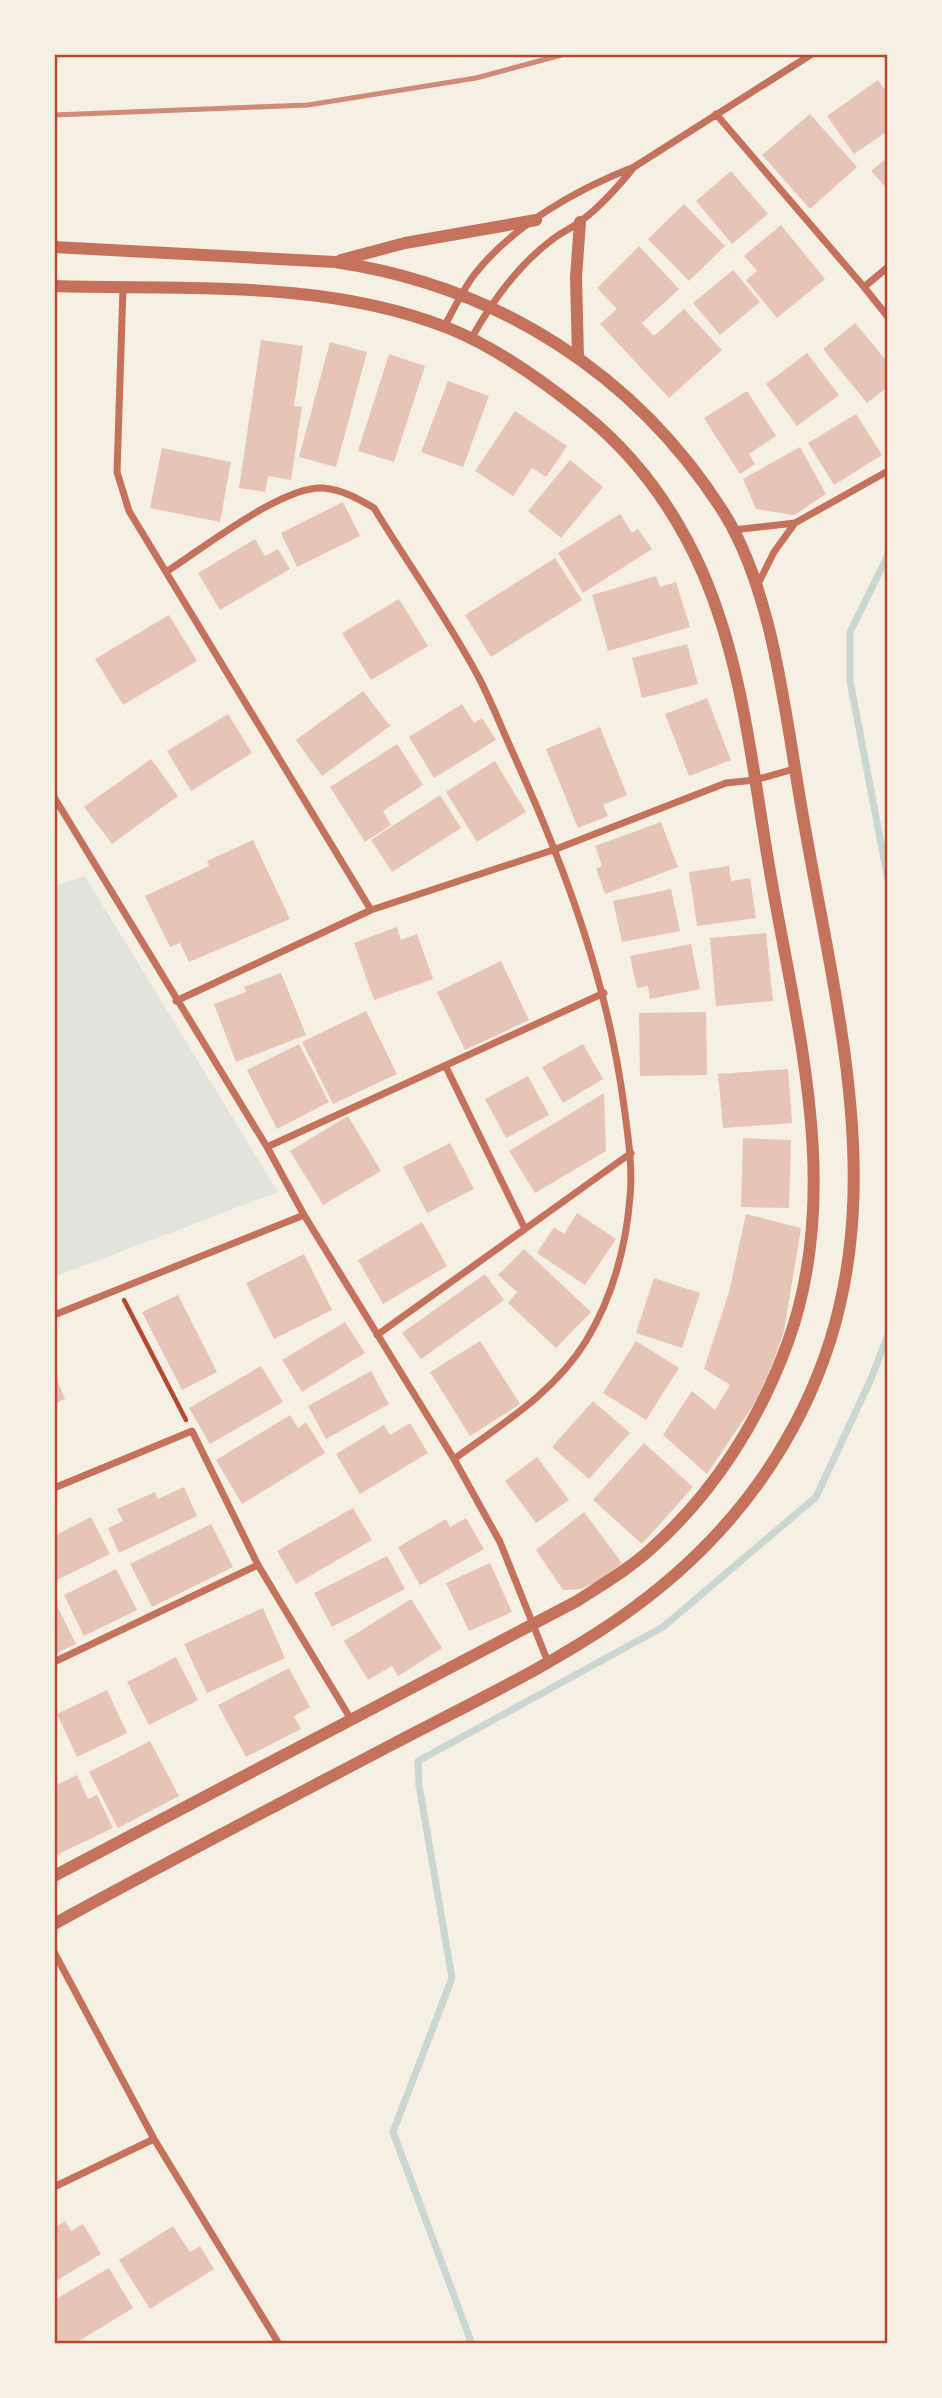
<svg xmlns="http://www.w3.org/2000/svg" width="942" height="2398" viewBox="0 0 942 2398" font-family="'Fira Sans',sans-serif">
  <style>
    .green { fill: #e2e4dc }
    .lines { fill: none; stroke-linecap: round; stroke-linejoin: round }
    .stream { stroke: #c9d6d2; stroke-width: 7 }
    .building { fill: #e6c5b7 }
    .path { stroke: #b5482f; stroke-width: 4.5 }
    .minor { stroke: #c5725c; stroke-width: 7 }
    .tertiary { stroke: #c5725c; stroke-width: 12 }
    .rail { stroke: #cf8b77; stroke-width: 5 }
    .neatline { fill: none; stroke: #b5482f; stroke-width: 2.5 }
  </style>
  <rect width="100%" height="100%" fill="#f6efe4"/>
  <!-- green -->
  <path class="green" d="M85,876L278,1192L54,1277V886Z"/>
  <g class="lines">
    <!-- stream -->
    <path class="stream" d="M888,555L850,632V681L888,880
      M472,2344L393,2132L452,1978L419,1785L418,1761L663,1627L816,1497L871,1379L888,1335"/>
  </g>
  <!-- building -->
  <path class="building" d="M878,80L888,94V131L854,154L827,116Z
    M810,114L857,167L810,209L762,155Z
    M888,157V190L871,171Z
    M731,171L768,214L732,244L696,201Z
    M684,204L725,246L689,281L648,239Z
    M781,225L825,279L777,318L746,280L757,271L744,256Z
    M639,246L679,289L642,323L654,336L684,309L722,350L669,398L600,324L617,309L597,288Z
    M733,270L760,302L720,335L693,303Z
    M855,323L885,359L888,357V387L867,403L823,349Z
    M261,340L303,346L294,406L302,407L291,480L268,476L265,492L239,488Z
    M330,342L367,352L336,467L299,457Z
    M807,353L839,395L797,426L766,384Z
    M389,354L425,366L394,462L358,451Z
    M448,381L489,396L463,467L421,452Z
    M747,391L776,436L749,454L755,464L740,474L704,418Z
    M515,411L567,446L546,477L532,468L513,496L475,471Z
    M856,414L882,455L834,485L808,443Z
    M800,447L826,494L794,515L756,509L743,479Z
    M162,448L231,462L220,522L150,508Z
    M570,460L603,487L561,538L528,511Z
    M343,502L360,536L297,567L281,533Z
    M620,514L632,533L638,529L652,549L583,593L558,553Z
    M255,539L265,556L278,549L290,569L220,610L198,573Z
    M555,558L582,600L491,657L465,615Z
    M656,576L660,587L676,582L690,627L608,651L592,595Z
    M399,599L428,646L371,680L342,633Z
    M169,615L197,661L123,705L95,659Z
    M687,644L698,684L642,698L632,658Z
    M363,691L390,726L322,776L296,740Z
    M707,698L731,760L689,776L665,714Z
    M462,704L474,723L482,718L496,740L434,778L409,737Z
    M228,714L252,753L191,791L167,751Z
    M600,727L627,795L603,805L608,816L578,828L546,749Z
    M397,744L423,785L383,811L391,825L365,842L330,787Z
    M151,759L178,796L112,844L84,807Z
    M495,761L526,812L477,842L446,792Z
    M440,795L461,828L392,872L371,840Z
    M661,822L678,867L605,894L596,868L602,866L595,846Z
    M253,840L290,919L189,962L180,943L170,947L145,896L209,866L207,861Z
    M729,866L731,881L750,878L756,918L697,926L689,872Z
    M671,889L680,931L622,942L613,901Z
    M397,927L401,940L417,934L433,979L374,1000L354,943Z
    M766,933L773,1001L716,1006L710,938Z
    M691,944L700,989L650,999L648,986L637,988L630,956Z
    M501,961L529,1020L465,1050L437,992Z
    M281,973L306,1035L236,1062L214,1004L246,992L244,987Z
    M366,1011L397,1074L333,1104L302,1042Z
    M706,1012L707,1075L640,1076L639,1013Z
    M299,1044L329,1102L277,1129L247,1070Z
    M583,1044L603,1079L563,1103L542,1067Z
    M788,1069L792,1123L723,1128L718,1074Z
    M528,1076L549,1115L506,1138L485,1099Z
    M604,1093L606,1151L535,1193L509,1151Z
    M348,1116L381,1171L323,1205L290,1151Z
    M743,1138L791,1140L789,1208L741,1207Z
    M450,1143L474,1189L427,1213L403,1167Z
    M577,1213L616,1239L585,1285L537,1253L554,1227L564,1234Z
    M746,1214L801,1228L784,1331L772,1365L756,1401L707,1474L663,1435L692,1391L715,1410L730,1385L704,1369L729,1292Z
    M422,1222L447,1266L383,1304L358,1260Z
    M524,1249L591,1312L556,1348L508,1303L517,1292L498,1275Z
    M304,1254L332,1310L274,1339L246,1283Z
    M485,1274L504,1300L421,1359L402,1333Z
    M654,1278L700,1293L682,1348L636,1333Z
    M178,1295L217,1372L182,1390L142,1312Z
    M345,1322L365,1353L302,1392L282,1360Z
    M480,1341L520,1404L470,1436L430,1372Z
    M636,1341L679,1368L646,1420L603,1393Z
    M261,1366L283,1402L210,1444L189,1408Z
    M371,1371L389,1404L326,1439L308,1406Z
    M54,1373L65,1399L54,1404Z
    M593,1401L630,1433L589,1479L552,1447Z
    M290,1415L298,1428L306,1422L325,1453L242,1504L216,1460Z
    M410,1423L428,1453L360,1494L336,1454L384,1425L390,1435Z
    M644,1443L693,1487L642,1544L593,1500Z
    M537,1457L569,1500L536,1523L505,1481Z
    M184,1487L197,1516L119,1553L108,1528L123,1521L117,1509L155,1492L158,1499Z
    M353,1508L372,1540L296,1584L277,1551Z
    M584,1512L622,1563L599,1581L581,1589L563,1590L536,1550Z
    M91,1517L110,1554L57,1580L54,1574V1536Z
    M466,1518L484,1549L420,1585L398,1547L446,1519L450,1527Z
    M211,1524L233,1567L152,1607L130,1564Z
    M387,1556L405,1589L332,1627L314,1593Z
    M490,1563L512,1612L469,1631L446,1583Z
    M116,1569L137,1610L84,1636L64,1595Z
    M411,1599L442,1648L398,1676L392,1666L368,1680L344,1641Z
    M54,1600L76,1644L54,1654Z
    M263,1608L285,1658L207,1693L184,1644Z
    M176,1657L198,1700L149,1725L127,1682Z
    M289,1668L310,1707L294,1716L301,1729L246,1757L218,1705Z
    M107,1690L127,1733L77,1757L57,1714Z
    M150,1741L179,1796L118,1828L89,1772Z
    M77,1775L88,1799L97,1795L113,1828L54,1856V1786Z
    M65,2221L71,2231L83,2224L101,2254L54,2282V2228Z
    M173,2226L190,2252L200,2246L214,2269L150,2309L119,2260Z
    M109,2268L133,2308L74,2344H54V2300Z"/>
  <g class="lines">
    <!-- path -->
    <path class="path" d="M124,1300L186,1420"/>
    <!-- minor -->
    <path class="minor" d="M716,114L864,287L888,267
      M864,287L888,317
      M123,288L117,472L129,511L371,910
      M444,327C454,309 462,291 474,275C512,226 577,189 634,167L812,54
      M471,339C492,301 518,265 553,239C562,232 572,228 581,221C601,206 618,187 634,167
      M733,530L795,523L888,471
      M166,572C202,549 283,485 323,488C343,490 357,498 374,508C408,564 448,619 479,678C493,705 504,734 517,762C567,872 608,985 624,1106C628,1136 633,1167 630,1197C626,1247 612,1298 586,1341C554,1393 502,1424 454,1459
      M758,584L774,552L795,523
      M54,797L267,1147L304,1215L454,1459L500,1542L548,1662
      M176,1001L371,910L556,849L726,783L755,780L794,769
      M446,1067L525,1229L631,1153
      M267,1147L604,993
      M54,1315L304,1215
      M377,1335L525,1229
      M54,1488L192,1431L258,1565L352,1721
      M54,1662L258,1565
      M54,1952L154,2139L279,2344
      M54,2187L154,2139"/>
    <!-- tertiary -->
    <path class="tertiary" d="M54,247L335,262C498,286 636,374 724,513C773,592 785,713 801,805C841,1044 914,1262 760,1481C665,1615 534,1670 395,1743C281,1803 167,1862 54,1924
      M341,260L405,243L536,220
      M54,286C184,290 325,279 448,328C496,347 543,381 584,414C636,456 675,510 702,571C743,665 752,766 769,866C795,1022 844,1187 788,1342C760,1419 715,1491 654,1546C631,1568 603,1584 577,1601L54,1876
      M578,357L576,277L580,222"/>
    <!-- rail -->
    <path class="rail" d="M54,115L308,105L476,78L565,54"/>
  </g>
  <!-- border -->
  <rect width="942" height="2398" fill="none" stroke="#f6efe4" stroke-width="112"/>
  <rect x="56" y="56" width="830" height="2286" class="neatline"/>
</svg>
